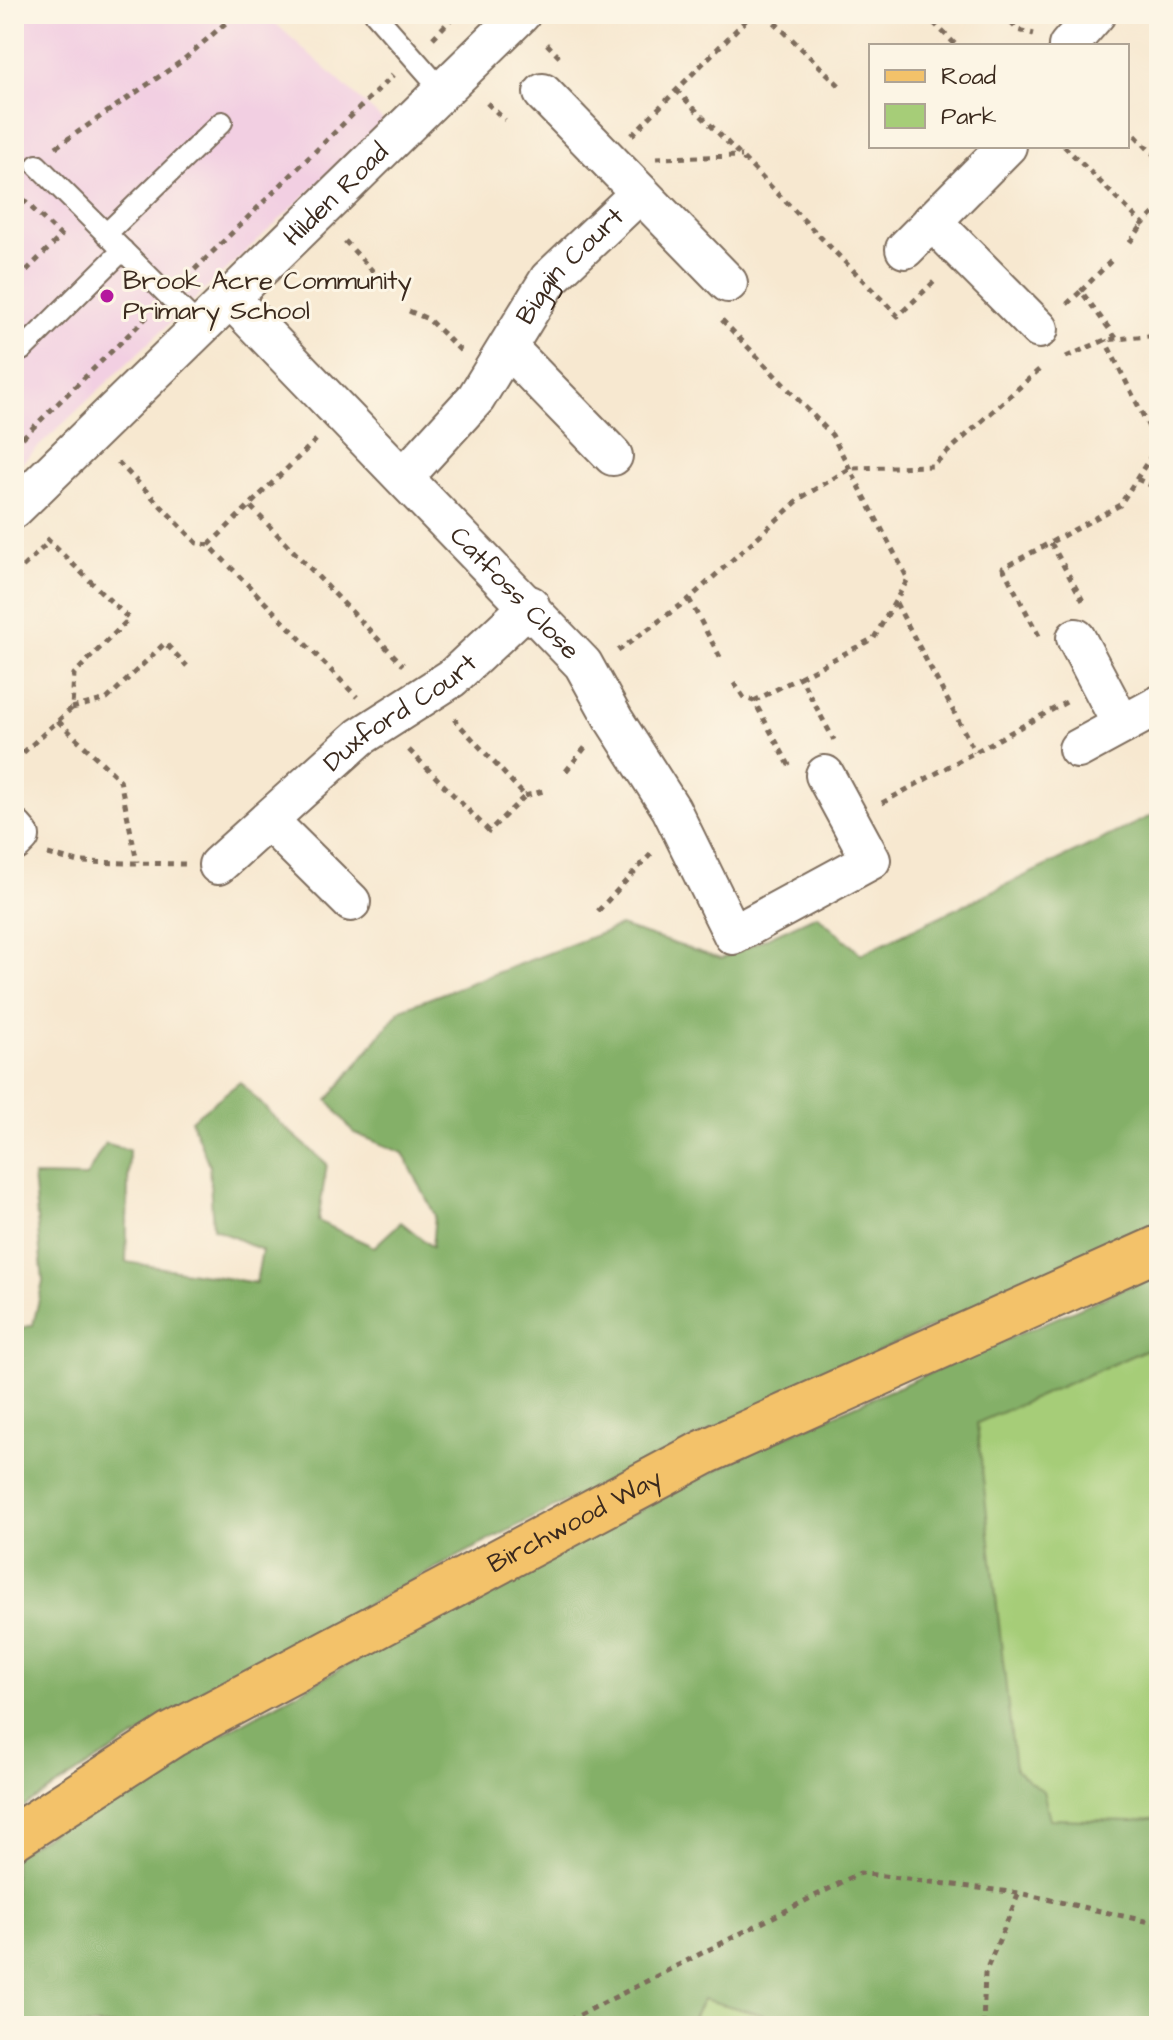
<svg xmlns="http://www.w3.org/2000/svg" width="1173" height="2040" viewBox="0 0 1173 2040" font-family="'Architects Daughter',sans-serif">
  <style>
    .built { fill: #f2cfe2 }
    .green { fill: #a6cd78; stroke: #707c4b; stroke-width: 2 }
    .forest { fill: #84b068; stroke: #606d43; stroke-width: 2 }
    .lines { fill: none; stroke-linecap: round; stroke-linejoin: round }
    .service-casing { stroke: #7d6c5c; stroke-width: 24 }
    .minor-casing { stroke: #7d6c5c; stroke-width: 42 }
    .primary-casing { stroke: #7d6c5c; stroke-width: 48 }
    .path { stroke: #7d6c5c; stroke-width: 5; stroke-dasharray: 6 6; stroke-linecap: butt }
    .service { stroke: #fff; stroke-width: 20 }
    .minor { stroke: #fff; stroke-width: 38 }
    .primary { stroke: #f3c26a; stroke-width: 44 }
    .poi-dot { fill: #b5179e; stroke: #fcf5e5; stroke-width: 3 }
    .labels { text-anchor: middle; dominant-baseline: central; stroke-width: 6; stroke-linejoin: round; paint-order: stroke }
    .street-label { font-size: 26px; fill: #3b2a1e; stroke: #fcf5e5 }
    .poi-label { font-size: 26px; fill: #3b2a1e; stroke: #fcf5e5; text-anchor: start }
  </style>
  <rect width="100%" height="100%" fill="#fcf5e5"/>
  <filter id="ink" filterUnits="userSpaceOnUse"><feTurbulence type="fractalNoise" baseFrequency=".0125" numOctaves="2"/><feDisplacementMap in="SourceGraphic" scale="16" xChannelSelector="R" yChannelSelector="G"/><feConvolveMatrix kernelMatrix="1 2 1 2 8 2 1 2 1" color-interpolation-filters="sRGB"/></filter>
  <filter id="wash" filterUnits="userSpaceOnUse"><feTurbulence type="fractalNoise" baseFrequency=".006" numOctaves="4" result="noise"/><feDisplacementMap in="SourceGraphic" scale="32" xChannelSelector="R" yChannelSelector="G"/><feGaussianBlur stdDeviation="1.8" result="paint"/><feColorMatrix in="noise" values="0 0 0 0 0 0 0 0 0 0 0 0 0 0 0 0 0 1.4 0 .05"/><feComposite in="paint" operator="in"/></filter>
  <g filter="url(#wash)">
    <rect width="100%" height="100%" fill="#f7e8d0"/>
    <!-- built -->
    <path class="built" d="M14,14H265L384,121L14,470Z"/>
    <!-- green -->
    <path class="green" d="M1159,1334V1857L1014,1870L963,1419Z
      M703,1999L778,2019L776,2026H689Z"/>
    <!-- forest -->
    <path class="forest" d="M1159,812V1225C766,1399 375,1580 14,1813V1330L33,1325L43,1282L33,1176L86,1177L105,1143L129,1150L126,1262L256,1283L262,1250L213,1228L209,1165L191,1120L240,1082L281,1124L327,1164L318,1221L374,1247L401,1222L432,1247L435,1215L403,1153L354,1133L328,1100L401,1009L620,926L721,959L817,915L861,954Z
      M1159,1273V1344L977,1423L1015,1770L1043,1791L1050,1819L1132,1821L1159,1818V2026H776L777,2019L703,1999L689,2026H14V1856L102,1800L422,1624L758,1448Z"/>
  </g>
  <g filter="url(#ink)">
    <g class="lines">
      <!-- service casing -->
      <g class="service-casing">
        <path id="service" d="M375,14L442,90
          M37,165L200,327
          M106,234L222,122
          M22,350L123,250"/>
      </g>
      <!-- minor casing -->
      <g class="minor-casing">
        <g id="minor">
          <path d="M1068,46L1096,14"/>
          <path d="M543,93L728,283"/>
          <path d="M932,221L1039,329"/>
          <path d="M905,249L1007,146"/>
          <path id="s1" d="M230,298L583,664L614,720L671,809L733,935L871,860L825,775"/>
          <path d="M508,348L613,456"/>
          <path id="s2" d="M404,477L476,398L549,279L640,193"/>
          <path id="s3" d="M14,509L521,14"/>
          <path d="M1076,638L1122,725"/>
          <path d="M1078,749L1159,705"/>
          <path d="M268,820L351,902"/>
          <path d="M14,829L20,836L14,842"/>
          <path id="s4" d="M218,865L360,737L452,678L530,605"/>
        </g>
      </g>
      <!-- primary casing -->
      <g class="primary-casing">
        <g id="primary">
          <path id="s5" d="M14,1837L172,1735L705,1452L1159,1248"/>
        </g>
      </g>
      <!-- path -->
      <path class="path" d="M766,14L843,89
        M925,14L957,46
        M1002,14L1018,30L1034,34
        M433,38L456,14
        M547,44L563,61
        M676,90L898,316L937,279
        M487,103L505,120
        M1127,127L1159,160
        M632,135L752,14
        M1064,146L1143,224L1159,208
        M56,147L182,61L236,14
        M656,158L742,156
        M14,191L61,236L14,283
        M345,241L391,291
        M1130,242L1143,224
        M186,278L393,75
        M1081,291L1111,261
        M1067,304L1081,291L1116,338
        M409,311L428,319L463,353
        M722,320L832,435L908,579L874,638L800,677
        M1066,357L1105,340L1159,335
        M316,440L209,545L357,697
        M14,446L151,313
        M118,462L197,543L209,545
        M1137,479L1155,487L1159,494
        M251,507L403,665
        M1051,543L1083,601
        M14,575L50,541
        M689,599L721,659
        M896,603L975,752
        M1039,636L1003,568L1120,505L1158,445L1105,340
        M618,651L689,599L802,497L851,468L932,466L1042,367
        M734,683L744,698L754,701L790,767
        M754,701L800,677L834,740
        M72,708L107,699L165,643L187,666
        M58,721L120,780L137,862
        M409,750L489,831L525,796L454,719
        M14,761L72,708L74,674L129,619L43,535
        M566,771L588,744
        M525,796L547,790
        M882,803L1070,700
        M48,854L78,862L185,864
        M598,911L652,853
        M558,2026L860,1873L1019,1893L1159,1924
        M983,2026L985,1973L1019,1893"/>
      <!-- service -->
      <use href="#service" class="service"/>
      <!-- minor -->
      <use href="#minor" class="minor"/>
      <!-- primary -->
      <use href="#primary" class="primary"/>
    </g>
  </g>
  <!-- markers -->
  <circle class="poi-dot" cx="107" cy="296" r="8"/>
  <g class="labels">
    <!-- street labels -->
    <g class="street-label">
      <text stroke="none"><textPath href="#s3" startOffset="450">Hilden Road</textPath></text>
      <text stroke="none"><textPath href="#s2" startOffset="270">Biggin Court</textPath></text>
      <text stroke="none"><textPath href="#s1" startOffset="410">Catfoss Close</textPath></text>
      <text stroke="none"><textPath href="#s4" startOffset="238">Duxford Court</textPath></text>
      <text stroke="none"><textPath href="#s5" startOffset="644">Birchwood Way</textPath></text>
    </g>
    <!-- poi labels -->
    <g class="poi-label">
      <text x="123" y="281">Brook Acre Community<tspan x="123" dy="30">Primary School</tspan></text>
    </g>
  </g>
  <!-- margin -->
  <rect width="1173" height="2040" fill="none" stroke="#fcf5e5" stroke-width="48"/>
  <!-- legend -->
  <rect x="869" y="44" width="260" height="104" fill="#fcf5e5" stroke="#afa495" stroke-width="2"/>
  <rect x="885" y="70" width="40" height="12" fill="#f3c26a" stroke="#afa495" stroke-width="2"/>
  <text x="941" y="84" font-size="24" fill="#3b2a1e">Road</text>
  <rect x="885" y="104" width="40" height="24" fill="#a6cd78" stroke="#afa495" stroke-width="2"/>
  <text x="941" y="124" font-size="24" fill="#3b2a1e">Park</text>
</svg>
